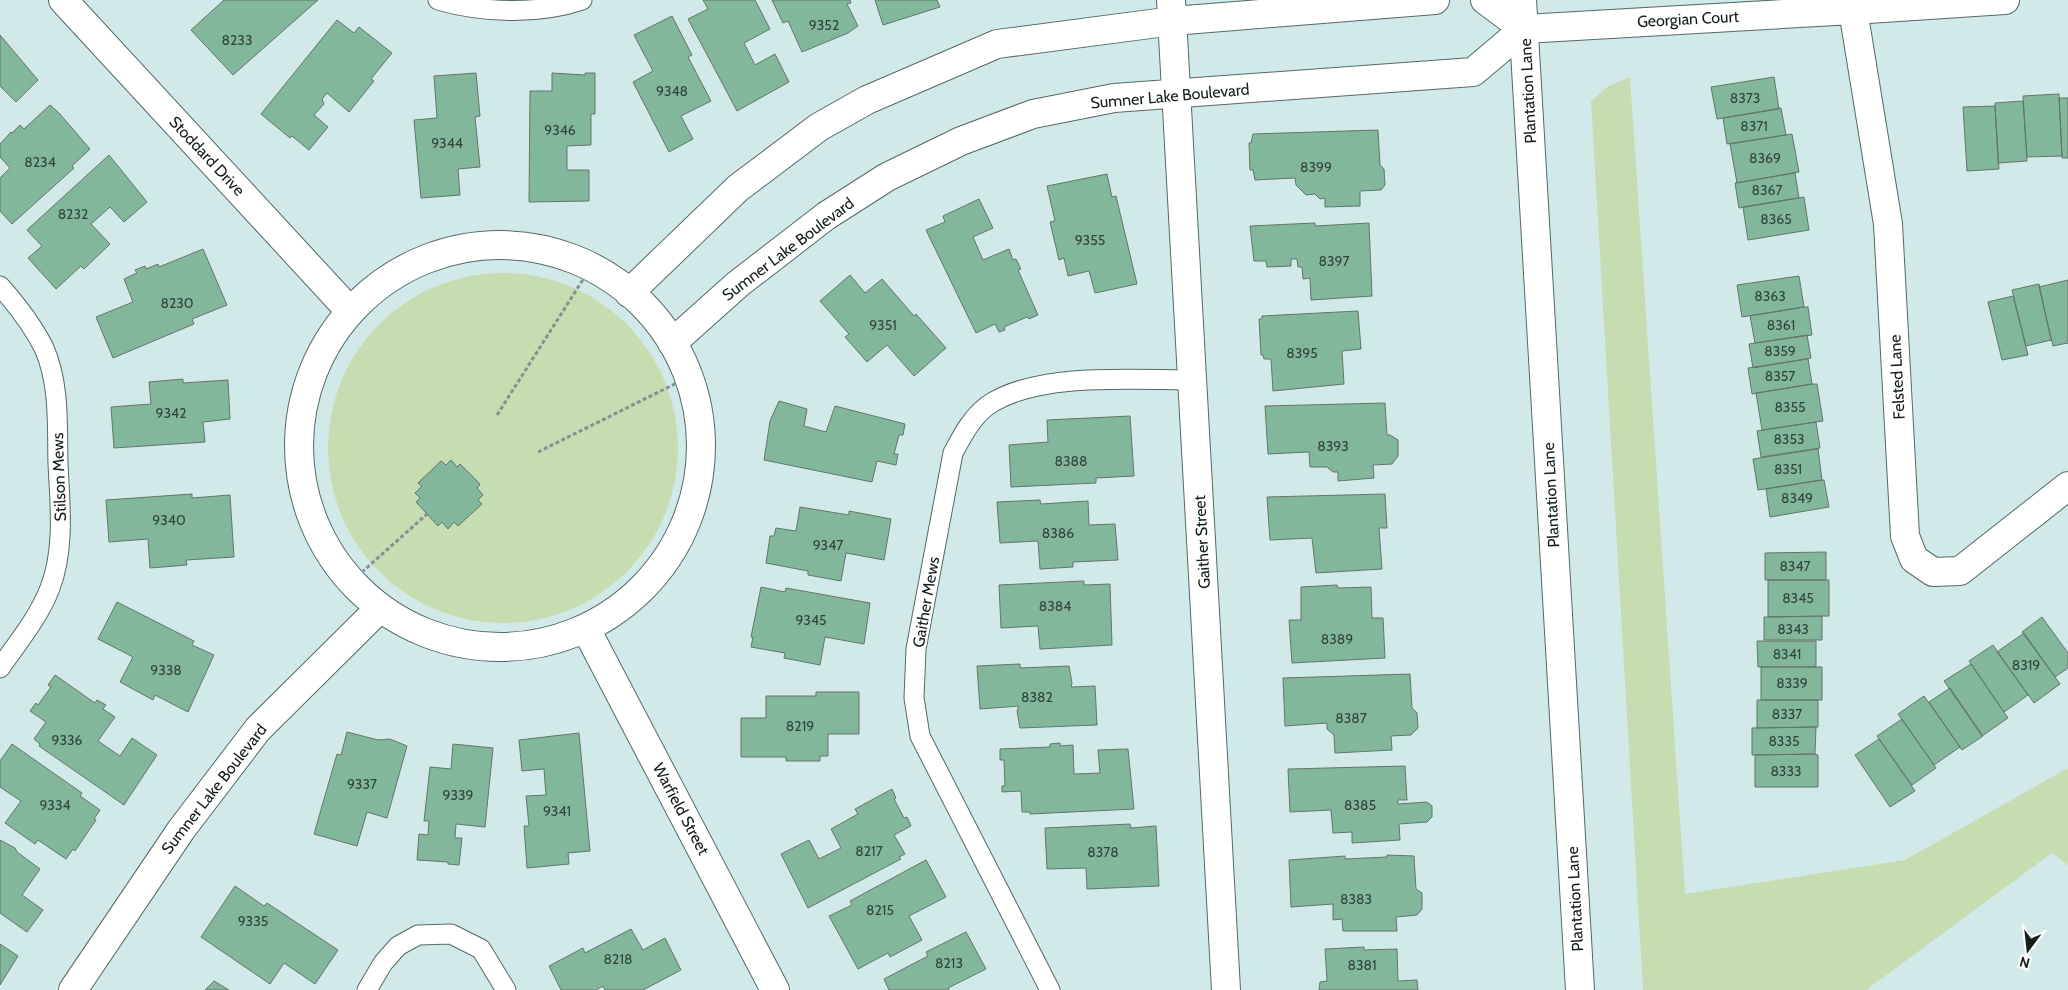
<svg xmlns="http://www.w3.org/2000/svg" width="2068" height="990" viewBox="0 0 2068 990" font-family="Cabin,sans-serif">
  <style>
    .green { fill: #c6dcb1 }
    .building { fill: #83b79b; stroke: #62756b }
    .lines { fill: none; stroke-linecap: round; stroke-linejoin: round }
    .lane-casing { stroke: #536968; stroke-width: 21 }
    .street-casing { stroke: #536968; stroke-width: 30 }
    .secondary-casing { stroke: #536968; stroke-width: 30 }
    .path { stroke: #809392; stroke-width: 3; stroke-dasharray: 4 2.5; stroke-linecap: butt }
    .lane { stroke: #fff; stroke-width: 19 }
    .street { stroke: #fff; stroke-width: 28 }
    .secondary { stroke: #fff; stroke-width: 28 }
    .labels { text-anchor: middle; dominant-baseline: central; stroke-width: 4.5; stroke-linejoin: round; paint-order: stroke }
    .number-label { font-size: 14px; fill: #2f443c }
    .street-label { font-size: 16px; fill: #131d1c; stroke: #fff }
  </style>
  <rect width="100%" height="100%" fill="#d1eae9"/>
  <!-- green -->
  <path class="green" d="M1630,77L1685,894L1905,860L2068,768V865L2052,853L1866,990H1643L1591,101L1609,86Z
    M328 448a175 175 0 1 1 350 0a175 175 0 1 1-350 0Z"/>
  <!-- building -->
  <path class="building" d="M224,0H318L233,75L191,30Z
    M703,0H755L770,29L744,43L755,65L775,54L789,82L737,111L688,19L708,9Z
    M772,0H850L851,3L847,4L858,26L848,33L802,52L788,21L783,23Z
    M875,0H937L940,7L883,25Z
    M672,16L692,55L688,57L711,101L681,116L693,139L669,152L633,82L653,71L634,35Z
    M337,20L354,33L359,27L392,53L371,79L374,81L349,112L327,93L322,99L324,104L314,115L328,127L309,150L292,136L290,138L261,114Z
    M0,35L38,80L16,102L0,86Z
    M476,73L480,116L475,117L480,167L458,169L460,195L421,198L414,120L437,118L434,76Z
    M552,73L585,75V73H595V114H591V145L567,146V170H589V201L529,202L530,91H552Z
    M1774,77L1779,109L1717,119L1711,87Z
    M2059,94L2062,156L2027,157L2023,96Z
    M2059,98H2068V158H2062Z
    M2023,101L2027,161L1998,163L1995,103Z
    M50,105L59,113L90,149L72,166L74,168L12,224L0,211V178L10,168L0,157V144L11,132L12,133L20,125L24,129Z
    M1995,106L1999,169L1967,171L1963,107Z
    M1781,108L1786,135L1727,144L1723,118Z
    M1378,130L1380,165L1384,169L1385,185L1381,190L1360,191V206L1325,207V198L1320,199L1315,194L1306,195L1296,185L1295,178L1255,180L1253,170H1250L1249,143H1251L1253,134Z
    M1792,134L1799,172L1737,183L1730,144Z
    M109,155L147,202L124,222L110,207L91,224L110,244L84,269L81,266L56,289L28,258L42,246L27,230Z
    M1795,173L1799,198L1739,208L1735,183Z
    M1107,174L1112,197L1116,196L1137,284L1095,293L1089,271L1068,276L1064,258L1059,260L1050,222L1055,221L1047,186Z
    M1804,197L1809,230L1748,240L1743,207Z
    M979,199L993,228L973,237L983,260L1009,249L1013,260L1016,259L1021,269L1018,270L1038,315L1029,319L1027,317L1004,327L1005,330L999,332L995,324L976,333L926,230L945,222L943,216Z
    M1315,223V226L1369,223L1372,296L1311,300L1310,278L1303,279L1302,267H1298L1297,259H1291V266L1267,267L1266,261H1254L1250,226Z
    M203,249L227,305L192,319L194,324L113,358L96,317L133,302L124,279L137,273L135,270L145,266L146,269L158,264L159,267Z
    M850,275L865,293L882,279L914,316L916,314L946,348L914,376L887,345L867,362L845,337L849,334L820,301Z
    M1799,276L1804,307L1742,317L1737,285Z
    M2068,280V343L2053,346L2039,287Z
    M2039,284L2051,340L2026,346L2012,290Z
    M2013,296L2028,355L2002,360L1988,302Z
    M1804,307H1808L1812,335L1755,343L1750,316Z
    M1358,311L1361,349L1342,351L1344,384L1273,391L1271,359H1264L1263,355H1261L1259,319H1262V316Z
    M1807,335L1811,358L1753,368L1749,344Z
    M1808,359L1812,384L1752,394L1748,368Z
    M183,379V383L228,380L230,419L203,422L205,442L114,448L111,407L151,404L149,382Z
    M1812,384H1817L1823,421L1762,430L1756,393Z
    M779,401L807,409L804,426L826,432L835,406L905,424L903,435H899L894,454H898L896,465L877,461L872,482L764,460L770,421Z
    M1385,403L1387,435H1390L1398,440V456L1392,464L1373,465L1374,478L1338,481V472H1333L1327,467H1310L1309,452L1268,454L1265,406Z
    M1130,416L1134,476L1096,478V483L1011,487L1009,445L1048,442L1047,420Z
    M1816,422L1820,448L1761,457L1757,431Z
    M1818,449L1822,480L1758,490L1753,459Z
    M451,460L457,467L460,464L479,483L480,485L477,488L483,495L478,500L482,504L458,526L454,522L448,529L442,522L438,526L416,502L420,498L415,493L422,486L418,483L441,461L446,465Z
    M1822,480H1824L1829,507L1770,517L1766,489Z
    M192,494V498L230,495L234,557L186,560L187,565L150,568L148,539L109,542L106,500Z
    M1385,494L1387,528H1379L1382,569L1316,573L1312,538L1270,540L1267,497Z
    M1040,500L1041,504L1088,501L1089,525L1115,524L1118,560L1073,562V567L1040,569L1038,541L1000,543L997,502Z
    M800,507L849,515V511L891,519L884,560L846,553L841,581L808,575V571L766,563L770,536H774L776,528L796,531Z
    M1826,552V580H1765V553Z
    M1768,580H1829V616L1768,617Z
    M1084,581V585L1110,584L1112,645L1040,649L1038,626L1001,628L999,585Z
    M1337,585L1338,588L1371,587L1372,618H1383L1385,658L1292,663L1289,620H1301V587Z
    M761,587L785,592L786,588L870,603L864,644L825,637L820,665L784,658L785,653L751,647L753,637H751Z
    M117,602L194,641L192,645L214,655L188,712L155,695L153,700L120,682L133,657L98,639Z
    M1822,616V640H1764V617Z
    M2042,617L2068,653V668L2055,677L2022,632Z
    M2024,633L2060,684L2034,703L1997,652Z
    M1757,641H1816V667H1758Z
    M1993,645L2028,695L2004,712L1969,661Z
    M1020,664V668L1069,666L1072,683L1071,687L1095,686L1097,725L1020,728L1017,711L1019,706L980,709L977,666Z
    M1971,664L2008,718L1982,736L1944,681Z
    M1761,667H1822V700H1761Z
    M1410,674L1412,708L1417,713L1418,728L1411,735L1391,736L1392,750L1335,753L1334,735L1327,729V723L1285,726L1283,678Z
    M55,675L95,703L97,700L106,705L103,709L115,717L98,741L120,756L132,738L157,755L124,805L39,746L40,744L34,739L46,722L30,711L36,703L38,705L51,687L48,685Z
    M1950,688L1983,736L1962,750L1929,702Z
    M816,692H859V734H828V756H820V761H786V757H741V718H766V696H816Z
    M1924,696L1960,747L1934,765L1898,714Z
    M1757,700H1818V727L1757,728Z
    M1902,719L1936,768L1912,785L1877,736Z
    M1816,727L1815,754L1752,755V728Z
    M347,732L378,740L390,739L407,746L387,818L367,812L357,846L314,834L337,754L341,755Z
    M579,733L590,851L568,853L569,864L527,868L524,826H529L526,796L546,795L544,769L522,771L519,740Z
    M1879,739L1915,791L1890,807L1855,755Z
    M1060,743V746L1073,745L1074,774L1100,773L1098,750L1128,749L1134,809L1030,814V812H1022L1021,791L1002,792V786H1005L1004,760H1000V749L1050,747V744Z
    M12,744L82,793L80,796L100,810L94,819L96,820L75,851L73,849L66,859L38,840L35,844L5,823L21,801L0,787V761Z
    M453,744L493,748L485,827L456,824L455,838H462L459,865L448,864V862L417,860L419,834L428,835L429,821H424L430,767L451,769Z
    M1815,754L1818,755V787H1755V755Z
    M1405,766L1407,800H1398V804L1427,802L1432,806V817L1427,822L1399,824L1400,840L1352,843V832L1333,833L1331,810L1290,812L1288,769Z
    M892,789L896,798L894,799L904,818L907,817L911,826L894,835L905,854L899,857L901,859L808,908L781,854L809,840L819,859L841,848L831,829L858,814L855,809Z
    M1130,824L1131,828L1156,826L1159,886L1087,889L1086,868L1047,869L1045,828Z
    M0,840L15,848L17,852L40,869L22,895L43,910L27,932L0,913Z
    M1387,855L1414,856L1416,889L1422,893V909L1417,915L1396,917L1397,931H1343L1342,919L1333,920V904L1291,907L1289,860L1345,856V859L1387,857Z
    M926,860L946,897L909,916L922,940L890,957L888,953L858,969L829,916L852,905L850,901Z
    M235,886L264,906L267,903L338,950L315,984L284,963L270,984L201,937Z
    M631,929L643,950L665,938L681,970L643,990H605L603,986L596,990H561L549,966L583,948L585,953Z
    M966,932L986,969L948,988L949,990H889L884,979L928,956L926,952Z
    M0,944L18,956L0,985Z
    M1364,947V950L1397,949L1398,981L1417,980L1418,990H1319L1320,982L1327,981L1325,949Z
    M214,981L229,990H205Z"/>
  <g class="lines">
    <!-- lane casing -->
    <g class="lane-casing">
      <path id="lane" d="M438,0C483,13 538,15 582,0
        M0,286C16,304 33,326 44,348C60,384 57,426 58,464C60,505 65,549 50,588C39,617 18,642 0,668
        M367,990L383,963L398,946L418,935L451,934L481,949L506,990
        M1050,990L920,736L914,698L916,649L953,453C963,434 974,413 993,402C1044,372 1135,380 1193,380"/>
    </g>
    <!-- street casing -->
    <g class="street-casing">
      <path id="street" d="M63,0L350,311
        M1171,0L1226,990
        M1485,0L1524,29
        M1853,0V10L2005,0
        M1524,29L1853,10L1888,224L1905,536L1914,559L1933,572L1960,571L2068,486
        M299 446a201 201 0 1 1 402 0a201 201 0 1 1-402 0Z
        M629,293L738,188L819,127L867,100L997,44L1173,21L1435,0
        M672,343L738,284L826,216L887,177L961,141L1033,114L1114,98L1473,72L1524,29
        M586,629L775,990
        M73,990L181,830L258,729L380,608"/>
    </g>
    <!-- secondary casing -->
    <g class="secondary-casing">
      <path id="secondary" d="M1522,0L1580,990"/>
    </g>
    <!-- path -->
    <path class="path" d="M497,415L591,267
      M538,452L691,376
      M352,581L427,514"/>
    <!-- lane -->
    <use href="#lane" class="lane"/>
    <!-- street -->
    <use href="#street" class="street"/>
    <!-- secondary -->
    <use href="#secondary" class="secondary"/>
  </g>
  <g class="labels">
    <!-- number labels -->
    <g class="number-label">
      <text x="824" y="25">9352</text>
      <text x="237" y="40">8233</text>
      <text x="672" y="91">9348</text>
      <text x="1745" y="98">8373</text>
      <text x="1754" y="126">8371</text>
      <text x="560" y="130">9346</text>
      <text x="447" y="143">9344</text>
      <text x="1765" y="158">8369</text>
      <text x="40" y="162">8234</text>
      <text x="1316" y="167">8399</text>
      <text x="1767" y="190">8367</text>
      <text x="73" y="214">8232</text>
      <text x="1776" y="219">8365</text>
      <text x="1090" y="240">9355</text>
      <text x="1334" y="261">8397</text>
      <text x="1770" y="296">8363</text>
      <text x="177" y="303">8230</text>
      <text x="883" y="325">9351</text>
      <text x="1781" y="325">8361</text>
      <text x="1780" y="351">8359</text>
      <text x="1302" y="353">8395</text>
      <text x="1780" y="376">8357</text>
      <text x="1790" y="407">8355</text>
      <text x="171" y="413">9342</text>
      <text x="1789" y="439">8353</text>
      <text x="1333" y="446">8393</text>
      <text x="1071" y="461">8388</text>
      <text x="1788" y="469">8351</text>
      <text x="1797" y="498">8349</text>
      <text x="169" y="520">9340</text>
      <text x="1058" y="533">8386</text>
      <text x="828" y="545">9347</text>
      <text x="1795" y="566">8347</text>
      <text x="1798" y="598">8345</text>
      <text x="1055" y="606">8384</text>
      <text x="811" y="620">9345</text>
      <text x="1793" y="629">8343</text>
      <text x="1337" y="639">8389</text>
      <text x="1787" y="654">8341</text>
      <text x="2026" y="665">8319</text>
      <text x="166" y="670">9338</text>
      <text x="1792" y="683">8339</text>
      <text x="1037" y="697">8382</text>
      <text x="1787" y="714">8337</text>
      <text x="1351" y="718">8387</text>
      <text x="800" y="726">8219</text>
      <text x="67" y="740">9336</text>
      <text x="1784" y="741">8335</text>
      <text x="1786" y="771">8333</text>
      <text x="362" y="784">9337</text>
      <text x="458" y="795">9339</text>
      <text x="55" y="805">9334</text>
      <text x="1360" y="805">8385</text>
      <text x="557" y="811">9341</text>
      <text x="869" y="851">8217</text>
      <text x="1103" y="852">8378</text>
      <text x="1356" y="899">8383</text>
      <text x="880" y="910">8215</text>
      <text x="253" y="921">9335</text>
      <text x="618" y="959">8218</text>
      <text x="949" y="963">8213</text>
      <text x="1362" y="965">8381</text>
    </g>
    <!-- street labels -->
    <g class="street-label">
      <text transform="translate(1688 19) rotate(-3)">Georgian Court</text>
      <text transform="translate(1528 91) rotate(-93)">Plantation Lane</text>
      <text transform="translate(1170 96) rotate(-5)">Sumner Lake Boulevard</text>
      <text transform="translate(207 156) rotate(47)">Stoddard Drive</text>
      <text transform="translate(788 249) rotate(-37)">Sumner Lake Boulevard</text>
      <text transform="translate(1897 377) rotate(-93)">Felsted Lane</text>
      <text transform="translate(59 477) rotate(-92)">Stilson Mews</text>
      <text transform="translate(1551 495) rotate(-93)">Plantation Lane</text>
      <text transform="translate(1202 542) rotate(-93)">Gaither Street</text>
      <text transform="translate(926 602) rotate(-80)">Gaither Mews</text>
      <text transform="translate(214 789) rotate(-52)">Sumner Lake Boulevard</text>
      <text transform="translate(681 809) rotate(62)">Warfield Street</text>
      <text transform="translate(1575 899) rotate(-93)">Plantation Lane</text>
    </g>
  </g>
  <!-- north arrow -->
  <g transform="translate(2028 950) rotate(195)" stroke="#ffffff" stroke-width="4" paint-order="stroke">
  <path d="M0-4L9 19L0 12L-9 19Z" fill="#131d1c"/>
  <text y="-8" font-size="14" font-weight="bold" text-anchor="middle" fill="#131d1c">N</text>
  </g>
</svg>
